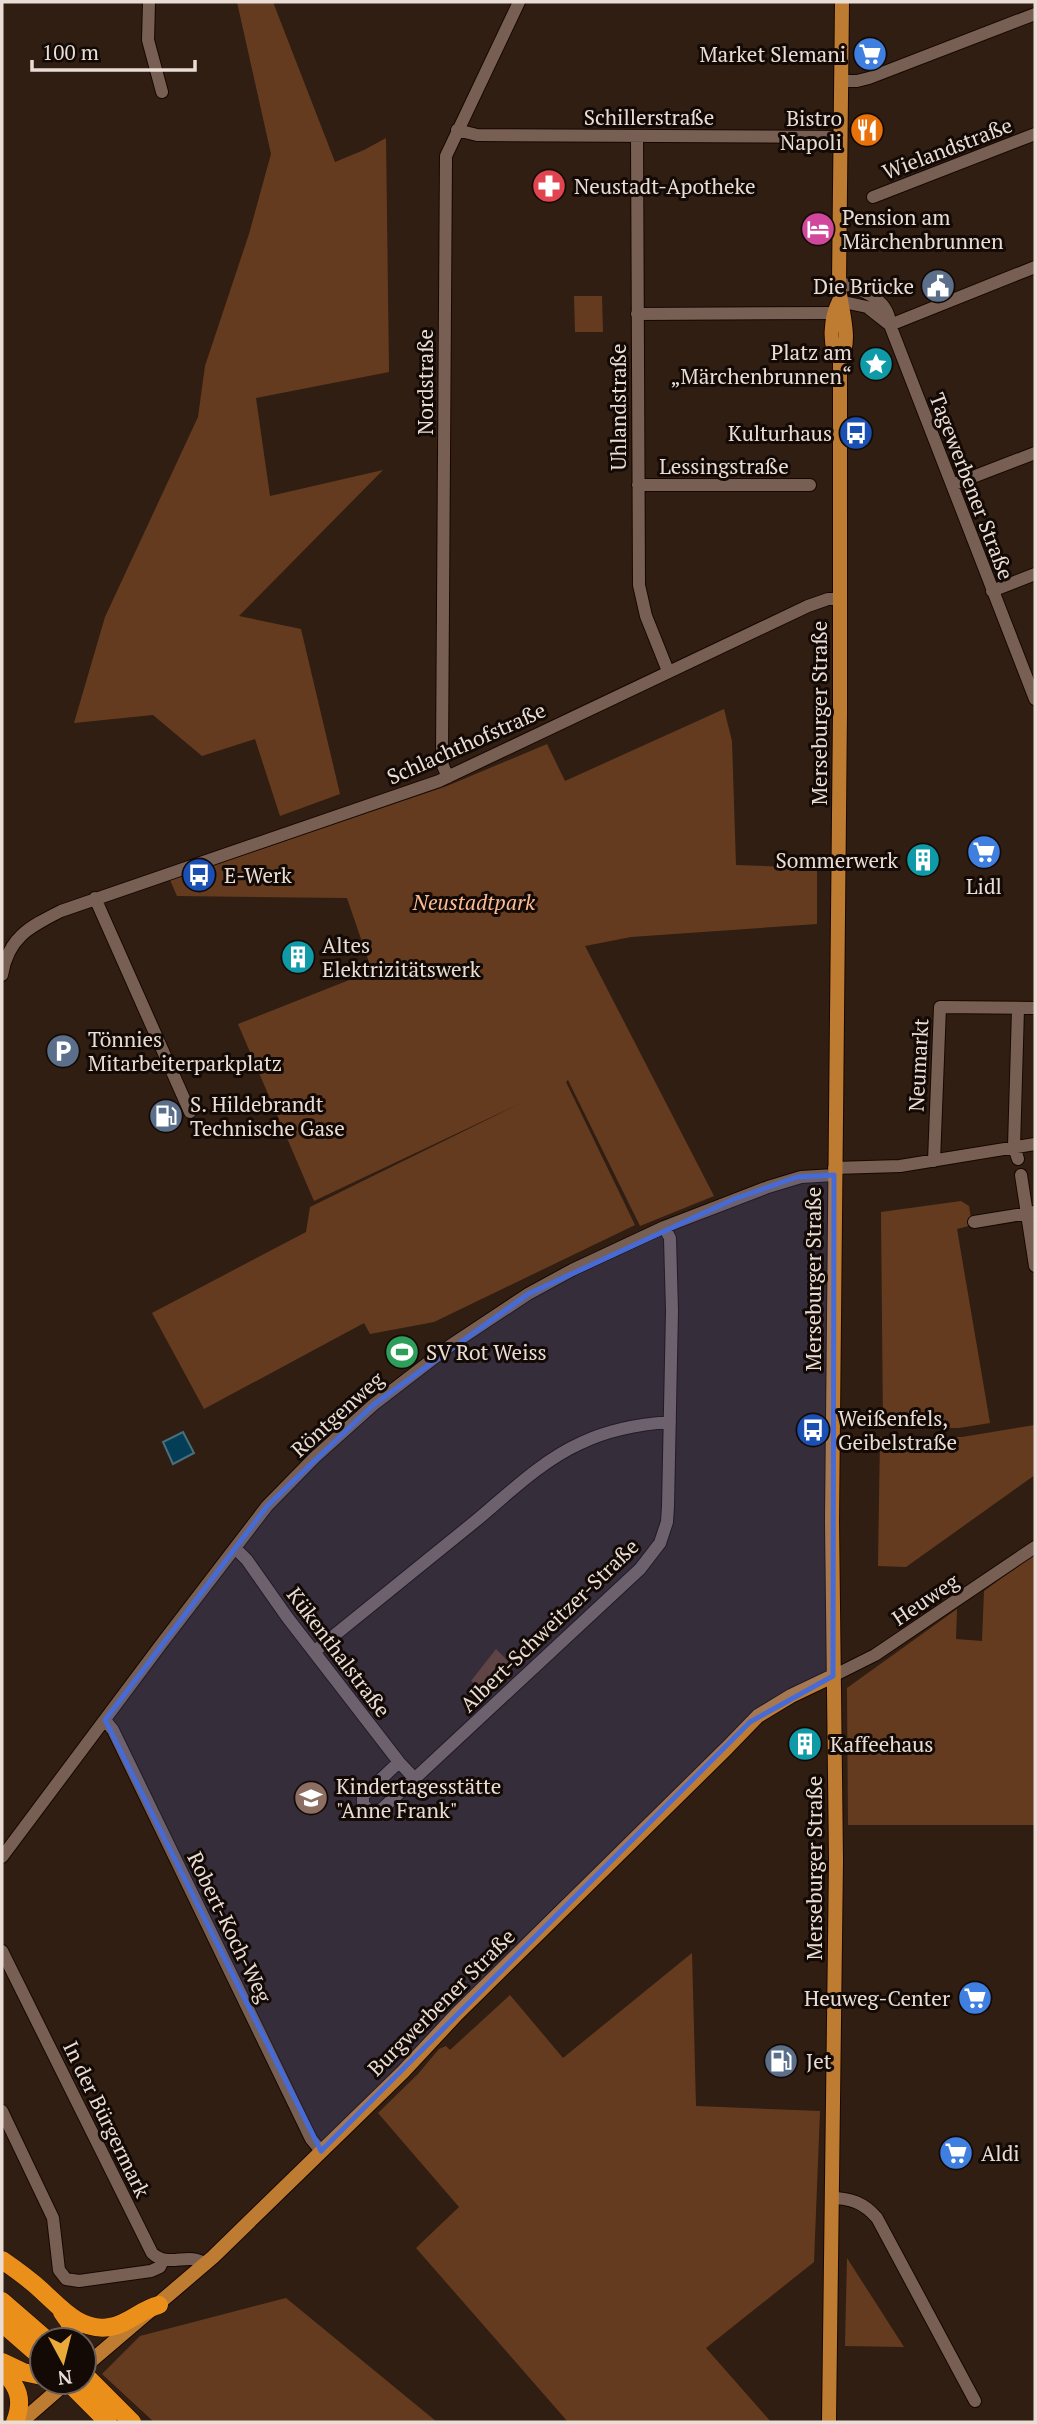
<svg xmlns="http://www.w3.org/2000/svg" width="1037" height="2424" viewBox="0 0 1037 2424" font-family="'PT Serif',serif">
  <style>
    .green { fill: #653b20 }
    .water { fill: #043e56; stroke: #496e7c; stroke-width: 2 }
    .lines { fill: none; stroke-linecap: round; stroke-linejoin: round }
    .minor-casing { stroke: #180701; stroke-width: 14 }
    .major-casing { stroke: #180701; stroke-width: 16 }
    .highway-casing { stroke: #180701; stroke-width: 19 }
    .minor { stroke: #776053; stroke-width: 12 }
    .major { stroke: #bd7c31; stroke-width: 14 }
    .highway { stroke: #eb8f1b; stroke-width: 18 }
    .marked { fill: #466bd7; fill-opacity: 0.2; stroke: #466bd7; stroke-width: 5; stroke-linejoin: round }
    .labels { text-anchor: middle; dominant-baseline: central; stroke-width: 6; stroke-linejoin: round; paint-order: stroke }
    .poi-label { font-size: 21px; fill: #eaddd5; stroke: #130a06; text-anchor: start }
    .street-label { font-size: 21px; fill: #eaddd5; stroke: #130a06 }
    .park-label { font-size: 21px; font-style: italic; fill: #fdbb94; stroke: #130a06 }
  </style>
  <rect width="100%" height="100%" fill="#311e12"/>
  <!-- green -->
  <path class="green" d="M237,2H273L335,162L364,150L386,138L389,372L256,398L270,496L383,470L239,616L301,629L340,794L280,816L255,739L202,756L153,715L74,723L105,617L198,417L205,366L249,234L271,154Z
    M574,296H602L603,332H575Z
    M724,709L732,741L736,865L817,868V924L631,937L585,946L714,1196L640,1226L568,1080L566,1082L635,1225L434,1322L370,1334L364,1323L204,1409L152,1313L306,1232L310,1207L519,1104L314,1201L238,1024L372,971L347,898L177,896L170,880L447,786L547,744L565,781Z
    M961,1201L969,1206L972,1225L957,1229L990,1423L959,1428L883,1427L881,1212Z
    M1035,1425V1475L906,1567L878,1566L880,1437H962Z
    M1035,1553V1825H848L847,1688L957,1609L956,1639L982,1641L984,1591Z
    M496,1649L511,1664L483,1692L471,1681Z
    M692,1953L696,2106L820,2111L814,2262L706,2348L771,2422H568L416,2248L459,2207L378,2113L418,2074L439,2049L446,2046L450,2050L510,1995L563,2058Z
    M847,2258L904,2347L845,2346Z
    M286,2298L437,2422H154L102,2374L140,2336Z"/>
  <!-- water -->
  <path class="water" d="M183,1432L194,1453L173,1464L163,1442Z"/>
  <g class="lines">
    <!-- minor casing -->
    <g class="minor-casing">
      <path id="minor" d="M149,2L148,40L162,92
        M841,81H857L869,78L1035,14
        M457,130L477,135L841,137
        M637,137L639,585L646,616L668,671
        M873,197L1035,134
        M839,282C860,290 889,297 890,325L1035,699
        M839,301L867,307L890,325
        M637,314L833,313
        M890,325L1035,267
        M638,485H810
        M952,485L1035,453
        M992,591L1035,574
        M448,777L443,766L442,755L446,156L519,2
        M95,898L190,1112
        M2,975C8,938 29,927 61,911L439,781L808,606L828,599H841
        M1018,1009L1014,1147L1018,1159
        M934,1161L940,1007L1035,1008
        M834,1168L900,1166L1035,1144
        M1021,1175L1035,1266
        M974,1222L1035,1212
        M235,1548L247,1560L287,1617L399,1762L415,1779
        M315,1651C370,1607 424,1563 478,1519C510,1492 543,1460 581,1443C608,1430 641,1424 670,1422
        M833,1676L875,1655L1035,1547
        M105,1720L113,1730L311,2139L321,2151
        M399,1762L363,1796V1804L371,1812L382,1809L640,1569L660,1543L667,1522L668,1506L672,1311L670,1238L664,1227
        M2,1857L162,1643L267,1506L315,1457L373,1405L451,1345L528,1294L572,1270L664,1227L768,1187L801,1177L834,1175
        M2,1951L152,2253C168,2269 189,2251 205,2264
        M2,2111L53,2218L59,2270L66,2279L79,2281L151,2271L160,2267L163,2260
        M831,2198C851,2198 864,2203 877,2218L975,2401"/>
    </g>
    <!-- major casing -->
    <g class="major-casing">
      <path id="major" d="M839,301C831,317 827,347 840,361
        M84,2367L213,2257L403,2072L457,2014L727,1748L758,1716L791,1696L833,1676
        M21,2422L67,2382
        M829,2422L836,1860L832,1521L840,714V361C854,338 839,306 839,282L842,2"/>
    </g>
    <!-- highway casing -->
    <g class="highway-casing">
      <path id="highway" d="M2,2260C15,2269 29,2279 41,2290C61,2308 80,2332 110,2327C129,2324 141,2309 159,2305
        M2,2301L47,2340
        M62,2312L69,2322L75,2340
        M2,2323L42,2358
        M2,2362L23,2372L42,2376
        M2,2369C18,2387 24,2399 15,2422
        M84,2374L132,2422
        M68,2382L108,2422"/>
    </g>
    <!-- minor -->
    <use href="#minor" class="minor"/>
    <!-- major -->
    <use href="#major" class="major"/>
    <!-- highway -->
    <use href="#highway" class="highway"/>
  </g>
  <!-- marked area -->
  <path class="marked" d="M834,1175L833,1676L750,1722L321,2151L105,1720L267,1506L373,1405L528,1294L734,1199L797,1177Z"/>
  <!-- icons -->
  <defs>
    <g id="supermarket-disc" transform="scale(1.75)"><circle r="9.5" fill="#3f7fe0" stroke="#130a06"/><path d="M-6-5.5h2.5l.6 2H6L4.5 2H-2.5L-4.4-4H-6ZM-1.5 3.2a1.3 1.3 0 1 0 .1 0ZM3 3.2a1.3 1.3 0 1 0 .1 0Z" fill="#fff"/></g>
    <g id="restaurant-disc" transform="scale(1.75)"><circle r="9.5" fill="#e8710a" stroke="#130a06"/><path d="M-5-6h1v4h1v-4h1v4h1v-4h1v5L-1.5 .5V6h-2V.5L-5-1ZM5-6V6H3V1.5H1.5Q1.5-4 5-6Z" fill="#fff"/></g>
    <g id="pharmacy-disc" transform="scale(1.75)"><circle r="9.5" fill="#e0444e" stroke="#130a06"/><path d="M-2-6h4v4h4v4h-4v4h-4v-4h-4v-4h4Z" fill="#fff"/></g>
    <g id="hotel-disc" transform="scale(1.75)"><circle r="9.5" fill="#d1479c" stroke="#130a06"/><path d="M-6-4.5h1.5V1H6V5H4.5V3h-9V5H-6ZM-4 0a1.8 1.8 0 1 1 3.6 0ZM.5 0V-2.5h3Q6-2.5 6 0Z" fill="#fff"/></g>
    <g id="civic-disc" transform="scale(1.75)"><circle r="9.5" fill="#5c6f8a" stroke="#130a06"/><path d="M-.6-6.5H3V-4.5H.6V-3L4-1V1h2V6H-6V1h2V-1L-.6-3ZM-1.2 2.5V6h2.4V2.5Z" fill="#fff"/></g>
    <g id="sight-disc" transform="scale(1.75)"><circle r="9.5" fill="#0f9aa8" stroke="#130a06"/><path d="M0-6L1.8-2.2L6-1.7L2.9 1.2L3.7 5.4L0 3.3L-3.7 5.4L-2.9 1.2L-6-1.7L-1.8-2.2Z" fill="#fff"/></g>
    <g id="bus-disc" transform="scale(1.75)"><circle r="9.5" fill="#1a4fb4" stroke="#130a06"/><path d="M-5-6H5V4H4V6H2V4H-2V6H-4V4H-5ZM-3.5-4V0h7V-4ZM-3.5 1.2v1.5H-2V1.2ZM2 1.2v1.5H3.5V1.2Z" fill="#fff"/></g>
    <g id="building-disc" transform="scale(1.75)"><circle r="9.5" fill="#0f9aa8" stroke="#130a06"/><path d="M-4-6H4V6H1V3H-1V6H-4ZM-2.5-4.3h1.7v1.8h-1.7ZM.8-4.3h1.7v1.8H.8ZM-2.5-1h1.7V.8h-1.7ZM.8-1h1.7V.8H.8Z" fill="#fff"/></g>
    <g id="parking-disc" transform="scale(1.75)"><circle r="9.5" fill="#5c6f8a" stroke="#130a06"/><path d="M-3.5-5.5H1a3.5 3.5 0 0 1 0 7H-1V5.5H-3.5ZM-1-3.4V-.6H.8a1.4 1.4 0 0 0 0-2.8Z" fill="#fff"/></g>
    <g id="fuel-disc" transform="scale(1.75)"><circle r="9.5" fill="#5c6f8a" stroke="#130a06"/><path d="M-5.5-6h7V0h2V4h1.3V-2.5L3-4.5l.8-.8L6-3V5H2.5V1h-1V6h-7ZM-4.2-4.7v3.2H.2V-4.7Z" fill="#fff"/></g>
    <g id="stadium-disc" transform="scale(1.75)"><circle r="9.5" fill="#2e9e5b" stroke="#130a06"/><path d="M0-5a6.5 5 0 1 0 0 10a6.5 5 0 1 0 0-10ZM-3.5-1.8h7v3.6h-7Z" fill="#fff"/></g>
    <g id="school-disc" transform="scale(1.75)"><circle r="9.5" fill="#8d6e63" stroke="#130a06"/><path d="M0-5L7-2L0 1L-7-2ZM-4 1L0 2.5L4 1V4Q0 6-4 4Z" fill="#fff"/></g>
  </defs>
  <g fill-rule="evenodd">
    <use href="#supermarket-disc" x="870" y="54"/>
    <use href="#restaurant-disc" x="867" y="130"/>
    <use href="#pharmacy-disc" x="549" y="186"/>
    <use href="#hotel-disc" x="818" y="229"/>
    <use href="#civic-disc" x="938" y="286"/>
    <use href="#sight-disc" x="876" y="364"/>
    <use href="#bus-disc" x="856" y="433"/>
    <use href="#supermarket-disc" x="984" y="852"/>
    <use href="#building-disc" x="923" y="860"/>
    <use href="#bus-disc" x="199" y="875"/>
    <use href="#building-disc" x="298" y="957"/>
    <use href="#parking-disc" x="63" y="1051"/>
    <use href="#fuel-disc" x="166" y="1116"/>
    <use href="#stadium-disc" x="402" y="1352"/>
    <use href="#bus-disc" x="813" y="1430"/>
    <use href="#building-disc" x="805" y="1744"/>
    <use href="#school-disc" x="311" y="1798"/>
    <use href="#supermarket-disc" x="975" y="1998"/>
    <use href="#fuel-disc" x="781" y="2061"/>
    <use href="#supermarket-disc" x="956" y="2153"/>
  </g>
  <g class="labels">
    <!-- poi labels -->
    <g class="poi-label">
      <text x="846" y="54" text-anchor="end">Market Slemani</text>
      <text x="842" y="118" text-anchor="end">Bistro<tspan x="842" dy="24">Napoli</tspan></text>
      <text x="574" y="186">Neustadt-Apotheke</text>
      <text x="842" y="217">Pension am<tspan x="842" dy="24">Märchenbrunnen</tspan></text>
      <text x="914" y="286" text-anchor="end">Die Brücke</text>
      <text x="852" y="352" text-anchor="end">Platz am<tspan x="852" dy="24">„Märchenbrunnen“</tspan></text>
      <text x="832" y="433" text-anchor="end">Kulturhaus</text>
      <text x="898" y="860" text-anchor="end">Sommerwerk</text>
      <text x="224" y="875">E-Werk</text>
      <text x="984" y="886" text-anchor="middle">Lidl</text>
      <text x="322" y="945">Altes<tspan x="322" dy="24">Elektrizitätswerk</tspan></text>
      <text x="88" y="1039">Tönnies<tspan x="88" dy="24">Mitarbeiterparkplatz</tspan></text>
      <text x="190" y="1104">S. Hildebrandt<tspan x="190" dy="24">Technische Gase</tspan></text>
      <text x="426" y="1352">SV Rot Weiss</text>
      <text x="838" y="1418">Weißenfels,<tspan x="838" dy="24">Geibelstraße</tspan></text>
      <text x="830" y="1744">Kaffeehaus</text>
      <text x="336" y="1786">Kindertagesstätte<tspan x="336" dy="24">"Anne Frank"</tspan></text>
      <text x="950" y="1998" text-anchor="end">Heuweg-Center</text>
      <text x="806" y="2061">Jet</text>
      <text x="981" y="2153">Aldi</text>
    </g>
    <!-- street labels -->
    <g class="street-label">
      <text x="649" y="117">Schillerstraße</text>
      <text transform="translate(947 148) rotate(-21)">Wielandstraße</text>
      <text transform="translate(425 382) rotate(-90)">Nordstraße</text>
      <text transform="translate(618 407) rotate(-90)">Uhlandstraße</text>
      <text x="724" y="466">Lessingstraße</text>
      <text transform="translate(972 486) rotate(69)">Tagewerbener Straße</text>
      <text transform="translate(819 713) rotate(-90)">Merseburger Straße</text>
      <text transform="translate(466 743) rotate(-24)">Schlachthofstraße</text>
      <text transform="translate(918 1065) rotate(-87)">Neumarkt</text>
      <text transform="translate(813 1279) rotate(-90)">Merseburger Straße</text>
      <text transform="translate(337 1414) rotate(-42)">Röntgenweg</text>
      <text transform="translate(925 1599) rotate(-34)">Heuweg</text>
      <text transform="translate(549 1625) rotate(-44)">Albert-Schweitzer-Straße</text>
      <text transform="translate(339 1652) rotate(53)">Kükenthalstraße</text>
      <text transform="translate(814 1868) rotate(-90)">Merseburger Straße</text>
      <text transform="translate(230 1927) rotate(64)">Robert-Koch-Weg</text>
      <text transform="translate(441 2002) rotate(-45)">Burgwerbener Straße</text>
      <text transform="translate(107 2119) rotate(64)">In der Bürgermark</text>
    </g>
    <!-- park labels -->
    <g class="park-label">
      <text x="474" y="902">Neustadtpark</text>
    </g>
  </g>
  <!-- border -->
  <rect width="1037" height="2424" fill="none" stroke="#eaddd5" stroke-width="7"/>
  <!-- north arrow -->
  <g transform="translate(63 2361) rotate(173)"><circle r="33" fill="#130a06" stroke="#695e59" stroke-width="2"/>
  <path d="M0-5L12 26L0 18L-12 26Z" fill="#eaaa39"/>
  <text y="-10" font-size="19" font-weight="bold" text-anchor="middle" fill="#eaddd5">N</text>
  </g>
  <!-- scale -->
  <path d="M32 60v10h163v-10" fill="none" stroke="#eaddd5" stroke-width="3.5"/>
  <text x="42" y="60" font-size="21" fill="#eaddd5" stroke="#130a06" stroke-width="5" paint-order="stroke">100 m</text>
</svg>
